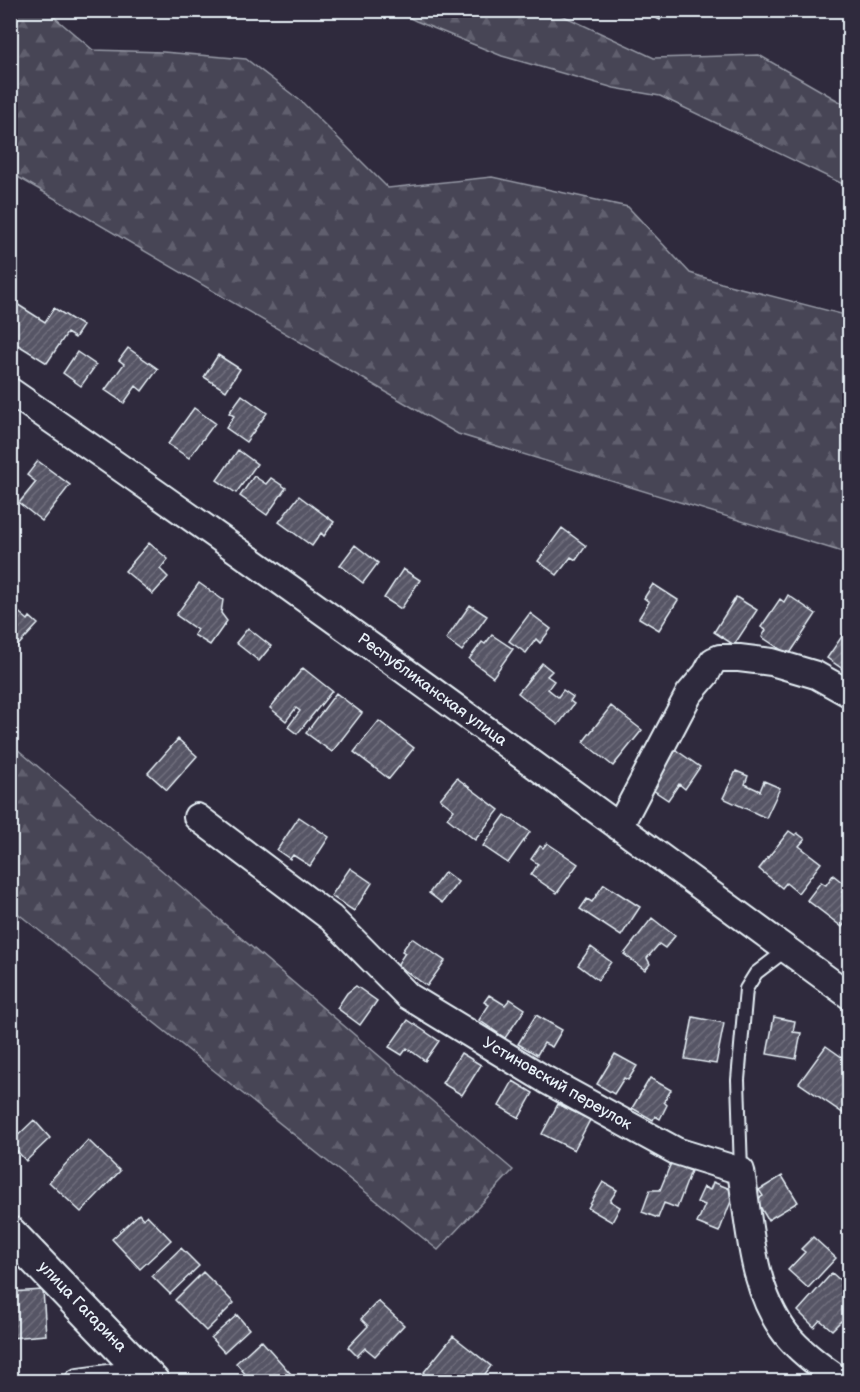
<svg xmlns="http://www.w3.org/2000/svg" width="860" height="1392" viewBox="0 0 860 1392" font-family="'Balsamiq Sans',sans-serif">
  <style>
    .forest { fill: url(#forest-firs); stroke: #979aa6; stroke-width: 1.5 }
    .building { fill: url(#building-hatch); stroke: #e8f1f8; stroke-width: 1.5 }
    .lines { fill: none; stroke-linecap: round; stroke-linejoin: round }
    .service-casing { stroke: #e8f1f8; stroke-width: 16 }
    .minor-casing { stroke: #e8f1f8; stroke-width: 30 }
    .tertiary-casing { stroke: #e8f1f8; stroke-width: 36 }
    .service { stroke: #2f2a3d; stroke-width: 12 }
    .minor { stroke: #2f2a3d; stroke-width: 26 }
    .tertiary { stroke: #2f2a3d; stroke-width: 32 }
    .labels { text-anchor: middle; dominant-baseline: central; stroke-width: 4.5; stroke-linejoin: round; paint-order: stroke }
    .street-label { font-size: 16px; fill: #e8f1f8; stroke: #2f2a3d }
  </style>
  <defs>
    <pattern id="forest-firs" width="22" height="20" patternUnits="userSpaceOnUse" patternTransform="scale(1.5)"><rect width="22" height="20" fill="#464455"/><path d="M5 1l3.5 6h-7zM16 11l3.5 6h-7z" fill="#615f6e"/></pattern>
    <pattern id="building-hatch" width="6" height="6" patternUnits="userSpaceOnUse" patternTransform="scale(1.5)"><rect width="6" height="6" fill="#575565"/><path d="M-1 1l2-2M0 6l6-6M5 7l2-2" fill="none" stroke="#6f6e7c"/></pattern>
  </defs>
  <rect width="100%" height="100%" fill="#2f2a3d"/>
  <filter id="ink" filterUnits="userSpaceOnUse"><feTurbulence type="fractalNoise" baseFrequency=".0167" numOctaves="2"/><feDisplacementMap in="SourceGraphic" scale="12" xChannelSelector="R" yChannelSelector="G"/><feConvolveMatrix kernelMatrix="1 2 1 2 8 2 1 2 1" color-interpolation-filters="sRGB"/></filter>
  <g filter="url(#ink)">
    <!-- forest -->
    <path class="forest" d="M11,10L47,11L93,50L163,52L246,59L302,102L388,188L492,177L628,207L690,273L721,283L849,316V554L458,434L11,173Z
      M396,11H553L654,58L759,55L849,107V187L660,96L614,88L502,56L416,21Z
      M11,744L152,862L513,1170L438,1250L11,908Z"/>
    <!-- building -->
    <path class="building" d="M641,10H665L660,20Z
      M12,301L45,322L54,308L83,326L75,338L67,333L47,363L10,340Z
      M128,348L158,369L142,391L136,386L124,403L105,390L124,364L119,360Z
      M77,352L96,365L81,386L63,373Z
      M218,355L240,369L226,391L204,377Z
      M242,395L267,413L246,442L226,428L234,416L229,413Z
      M194,408L215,423L189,458L168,444Z
      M238,450L257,464L236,493L217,480Z
      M38,461L70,485L42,521L19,503L36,482L27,475Z
      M254,476L266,484L271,478L286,488L267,515L240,496Z
      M299,496L334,522L324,536L321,533L312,546L279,522Z
      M562,528L586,546L576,560L571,557L557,575L538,561Z
      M149,543L168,559L160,569L168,577L153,594L125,571Z
      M355,545L378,563L363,583L340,565Z
      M403,569L420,580L401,609L384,598Z
      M199,583L223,600L221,613L227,621L210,645L194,635L197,630L176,615Z
      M653,584L678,600L659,630L639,618L649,602L644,598Z
      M788,595L816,614L789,655L762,637L766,630L761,627L780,599L784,602Z
      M736,597L757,610L734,645L714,632Z
      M10,605L28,620L30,617L38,624L10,654Z
      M470,605L487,616L462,651L446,639Z
      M530,613L551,629L540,643L536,639L526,653L509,641Z
      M248,628L271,646L259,661L236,643Z
      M845,632L850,635V674L827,658Z
      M492,635L513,649L493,677L469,659L482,642L485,644Z
      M542,663L552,671L547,676L554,681L548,689L558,697L563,690L573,697L570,701L574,704L558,725L518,693Z
      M303,668L332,691L297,734L288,727L300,711L296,708L286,721L270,708Z
      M336,693L362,713L332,752L306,733Z
      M611,706L642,730L613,766L583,742Z
      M379,721L414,748L389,779L354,752Z
      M178,739L197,756L167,790L148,773Z
      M676,750L700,767L685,789L679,784L668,800L650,788Z
      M736,771L748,776L745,784L760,791L764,781L780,788L766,818L723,798Z
      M457,778L499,810L475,840L447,818L454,810L440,799Z
      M505,815L530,832L508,863L483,846Z
      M299,817L329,837L310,866L293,855L290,859L277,850Z
      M789,831L795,835L797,833L805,839L799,846L821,863L798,893L786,883L782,888L759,869Z
      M547,843L578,864L557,893L531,875L538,864L531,859L540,846L543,848Z
      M350,868L372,883L354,911L331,896Z
      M445,872L458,882L442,903L429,893Z
      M833,875L847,886L842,892L850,898V917L842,927L807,900L821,882L826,885Z
      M604,884L640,907L621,936L580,909L587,899L592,902Z
      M652,918L675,936L665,948L659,944L647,958L650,964L645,970L624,954Z
      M413,939L445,961L427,986L397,965L405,953L402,951L410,940Z
      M591,947L611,962L598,980L578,965Z
      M356,986L377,1001L360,1025L337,1008L347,993Z
      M489,995L505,1005L510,999L525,1009L505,1038L479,1020L489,1005L484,1002Z
      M536,1015L562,1030L552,1047L544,1043L537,1055L518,1044Z
      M693,1017L724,1023L716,1064L685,1059Z
      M774,1017L795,1021L793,1032L801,1033L796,1059L767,1054Z
      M408,1020L439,1041L425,1061L407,1048L402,1055L389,1047Z
      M826,1046L850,1063V1118L799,1083Z
      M461,1053L481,1065L462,1095L442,1083Z
      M615,1054L637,1066L628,1080L624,1078L614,1094L597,1084Z
      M650,1078L671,1090L664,1102L667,1105L660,1119L655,1116L653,1120L632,1108Z
      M513,1081L533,1093L519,1118L499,1106Z
      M558,1104L590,1120L574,1150L542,1134Z
      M34,1120L50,1138L26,1161L10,1143Z
      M88,1140L120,1171L81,1212L49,1182Z
      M671,1163L691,1171L677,1208L664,1203L658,1218L642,1212L650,1190H660Z
      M782,1176L798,1202L768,1220L756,1200L763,1196L759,1190Z
      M603,1182L617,1190L610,1201L620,1207L612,1222L588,1208Z
      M713,1182L735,1191L719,1232L697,1223L705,1205L697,1202L704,1187L710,1190Z
      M139,1214L143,1219L147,1215L171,1240L140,1269L112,1239Z
      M813,1237L836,1258L808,1288L788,1270L805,1252L801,1249Z
      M181,1248L199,1266L170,1294L152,1276Z
      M203,1272L234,1303L206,1331L175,1300Z
      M832,1273L850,1289V1322L846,1326L841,1321L832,1330L820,1320L814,1327L798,1311Z
      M43,1290L46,1335L10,1338V1292Z
      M378,1301L404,1325L375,1356L365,1348L357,1356L348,1347L368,1326L361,1319Z
      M237,1315L249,1329L224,1352L211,1338Z
      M453,1336L491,1366L479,1382L467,1373L460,1382H416Z
      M261,1340L298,1382H252L236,1363Z"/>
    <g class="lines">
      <!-- service casing -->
      <g class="service-casing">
        <path id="service" d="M741,1171L738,1080L746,989L756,973L786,950"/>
      </g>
      <!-- minor casing -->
      <g class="minor-casing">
        <path id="minor" d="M10,391C294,587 572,792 850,996
          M197,817L331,918L408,996L546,1080L676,1151L741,1171C750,1226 751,1288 786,1334C800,1352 825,1370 843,1382
          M619,827L689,694L706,674L713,661L720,658H739L772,662L816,675L850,694
          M78,1382L146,1373"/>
      </g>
      <!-- tertiary casing -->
      <g class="tertiary-casing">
        <path id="tertiary" d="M10,1233L153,1382"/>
      </g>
      <!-- service -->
      <use href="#service" class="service"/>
      <!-- minor -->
      <use href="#minor" class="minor"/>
      <!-- tertiary -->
      <use href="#tertiary" class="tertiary"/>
    </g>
  </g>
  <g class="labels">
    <!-- street labels -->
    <g class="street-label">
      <text transform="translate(432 690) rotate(36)">Республиканская улица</text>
      <text transform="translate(557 1084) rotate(30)">Устиновский переулок</text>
      <text transform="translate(82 1307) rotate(46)">улица Гагарина</text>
    </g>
  </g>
  <!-- margin -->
  <rect width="860" height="1392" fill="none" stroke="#2f2a3d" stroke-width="36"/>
  <rect x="18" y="18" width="824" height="1356" fill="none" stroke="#e8f1f8" stroke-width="2" filter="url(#ink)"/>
</svg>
